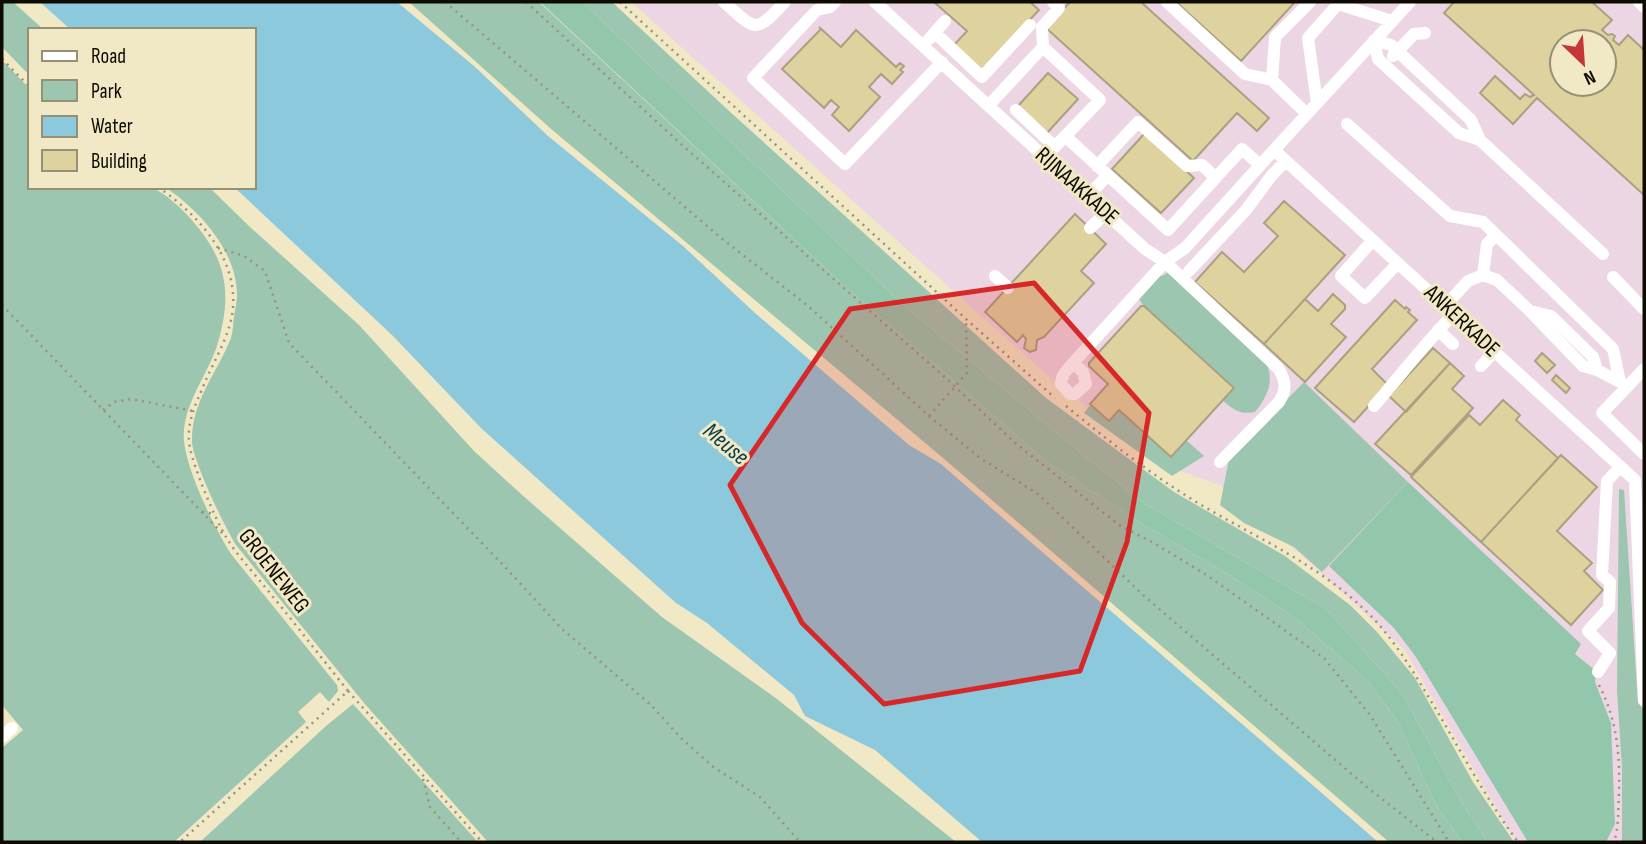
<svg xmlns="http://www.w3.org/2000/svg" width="1646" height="844" viewBox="0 0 1646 844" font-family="'Sofia Sans Condensed',sans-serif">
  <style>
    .industrial { fill: #edd6e3; fill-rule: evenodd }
    .green { fill: #9cc6af }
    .forest { fill: #93c7ab }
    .water { fill: #8dc9dc }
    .building { fill: #ded29f; stroke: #a9a180; stroke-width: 2; fill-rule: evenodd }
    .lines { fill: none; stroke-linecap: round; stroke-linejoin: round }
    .path { stroke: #9a937a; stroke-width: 2.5; stroke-dasharray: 2 5; stroke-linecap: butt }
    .minor { stroke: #fff; stroke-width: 12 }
    .marked { fill: #d62828; fill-opacity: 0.2; stroke: #d62828; stroke-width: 5; stroke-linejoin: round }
    .labels { text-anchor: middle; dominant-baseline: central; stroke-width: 6; stroke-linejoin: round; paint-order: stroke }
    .street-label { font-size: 23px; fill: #0e0b02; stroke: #f1e8c5 }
    .water-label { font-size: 24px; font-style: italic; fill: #063e4c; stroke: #f1e8c5 }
  </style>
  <rect width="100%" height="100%" fill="#f1e8c5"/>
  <!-- industrial -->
  <path class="industrial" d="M631,2H1644V842H1516L1404,649L1300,554L1220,485L1163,465L1058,385ZM1562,42H1604V84H1562Z"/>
  <!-- green -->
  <path class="green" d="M2,2H13L44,30H30V76L2,47Z
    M409,2H539L850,291L1047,462L1139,522L1228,574L1293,616L1369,682L1398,722L1436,805L1462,842H1389L943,458L550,128Z
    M582,2H612L728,110L1046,398L1174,492L1285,556L1350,605L1377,632L1415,678L1473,782L1514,842H1488L1460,800L1401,692L1326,609L1145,504L1077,450L907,308Z
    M2,60L30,89V187C60,187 90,187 121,187C130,187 144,185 153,188C166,194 180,207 190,218C227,259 233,293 217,346C207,376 181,407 184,441C187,472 214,527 231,554L337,685L338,691L329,702L320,692L298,712L306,722L174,842H2V748L23,730L2,705Z
    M165,187H209L250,227L359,325L474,451L521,494L662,617L777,699L956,842H488L364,703L236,545C225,528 193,461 192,442C191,402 217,373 231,338C233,331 233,323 234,317C235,310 237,302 237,295C237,251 199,210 165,187Z
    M1169,272L1266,363C1275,381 1267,397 1255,412C1240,415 1234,410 1222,400L1233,388L1143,305L1139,299L1158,274L1162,276Z
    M1304,382L1408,482L1322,572L1294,547L1244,523L1220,505L1229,459Z
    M1091,404L1110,421L1121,409L1186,440L1204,456L1172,476L1084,413Z
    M1619,489L1624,490L1638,703L1644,710V842H1622V768L1617,691Z
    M353,704L478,842H200L326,726Z"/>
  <!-- forest -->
  <path class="forest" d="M540,2H582L907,308L1077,450L1145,504L1326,609L1401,692L1460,800L1488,842H1462L1436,805L1398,722L1369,682L1293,616L1228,574L1139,522L1047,462L850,291Z
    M1408,482L1581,644L1575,654L1596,671L1595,682L1611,723L1615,824L1606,842H1528L1416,657L1394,628L1329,566Z"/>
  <!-- water -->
  <path class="water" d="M40,2H397L474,66L548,136L683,246L755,313L909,445L941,464C1086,591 1233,715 1378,842H982L875,750L805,716L794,695L707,623L676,603L482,429L392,335L234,187H254V30H71Z"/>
  <!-- building -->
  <path class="building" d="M934,2H1030L1039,10L982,71L954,45L967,31Z
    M1070,2H1141L1269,118L1257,131L1237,113L1193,161L1046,28Z
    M1176,2H1295L1241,61Z
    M1454,2H1592L1612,20L1602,30L1608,35L1612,34L1615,36L1613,40L1619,45L1628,35L1644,50V195L1537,98L1513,124L1480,93L1495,76L1520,99L1525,94L1530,97L1534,95L1444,13ZM1562,42H1604V84H1562Z
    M819,27L841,47L856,30L896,67L900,63L904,66L900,70L903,72L892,84L881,74L869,87L880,97L849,131L832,115L839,107L831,100L824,108L782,69L821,29Z
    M1048,73L1078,99L1047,133L1018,106Z
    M1145,133L1194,178L1161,213L1112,169Z
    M1284,201L1345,255L1264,344L1195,282L1222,252L1244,272L1278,236L1264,223Z
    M1075,214L1106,244L1081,271L1094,283L1044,337L1037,340L1036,350L1030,352L1024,348L1026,339L1023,335L1017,342L985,312Z
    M1333,294L1345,305V309L1331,324L1346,337L1305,382L1264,344L1305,299L1318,311Z
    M1395,300L1405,309L1406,307L1410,310L1408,312L1417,320L1372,369L1388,385L1354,422L1315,388Z
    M1141,306H1144L1234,388L1171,457L1119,410L1109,421L1090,404L1108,384L1089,366V363Z
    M1433,348L1450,363L1406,412L1389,396Z
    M1542,353L1555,365L1547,373L1535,361Z
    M1450,363L1464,376L1452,389L1473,408L1411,475L1375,444Z
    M1556,375L1570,388L1566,393L1552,380Z
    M1503,400L1520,415L1516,420L1558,458L1481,542L1411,477L1469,415L1480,425Z
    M1561,455L1597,487L1557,531L1592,563L1584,571L1603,590L1571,625L1481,542Z"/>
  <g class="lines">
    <!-- path -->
    <path class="path" d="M445,2L720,237L808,306L929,416L980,458L1038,494L1143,595L1368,788L1437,842
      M526,2L681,144L948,380L1014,442L1119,525L1154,543L1208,576L1324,658L1370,715L1449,842
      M620,2L966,319L1055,398
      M2,59L30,87
      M158,187C197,214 237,256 233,308C231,333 215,359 205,382C196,404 185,424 190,448C194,468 215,519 226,537C236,554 252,571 265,587C293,621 320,656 348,691L180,842
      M218,248L244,256L265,271L289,343L505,567L562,629L651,705L680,737L712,766L760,797L800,842
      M2,305L223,534
      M1066,406C1110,442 1154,477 1203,506C1261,540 1323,567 1371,616C1393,639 1410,666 1426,693C1457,743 1483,795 1518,842
      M103,410L114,402L131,399L193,411
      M929,416L967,373L966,319
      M202,512L216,514
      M1599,685C1617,720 1620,754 1619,793C1618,810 1619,826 1614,842
      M348,691L482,842
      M423,779L430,807L461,842"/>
    <!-- minor -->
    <path class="minor" d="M724,2C756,30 754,35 785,2
      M835,2L830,7L817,10L753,78L845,164L942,62
      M875,2L1145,249L1165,262L1185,248L1274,150
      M1167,2L1245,74L1272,80L1307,114
      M1410,2L1274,150L1635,480L1644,700
      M1639,2L1644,7
      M935,33L982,77L1030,25
      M929,39L945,21
      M1374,40L1391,45L1471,120L1480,140L1459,133L1378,59Z
      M1043,47L1042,27L1059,8L1053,2
      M1393,56L1414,34L1425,33
      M1272,80L1275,37L1310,2
      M1317,103L1308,38L1338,4L1392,21
      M989,105L1043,47L1100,100L1045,157
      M1016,110L1055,147
      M1347,124L1450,216L1483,222L1613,349L1620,382
      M1065,136L1168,230L1242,149L1260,165
      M1480,140L1603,254
      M1097,166L1138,122L1187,166L1202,165L1216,178
      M1088,196L1108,175
      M1090,228L1106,213
      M1373,240L1341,276L1365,298L1398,263
      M1189,271L1246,210L1272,175L1286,161
      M1483,275L1487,244L1496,235
      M995,276L1008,288
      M1613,277L1644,309
      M1445,306L1468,281L1483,275L1497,280L1530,311
      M1530,311L1551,316L1593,357L1597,370L1583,366Z
      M1438,330L1453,344
      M1073,363L1083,372L1086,384L1075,394H1070L1061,384C1061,375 1067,370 1073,363L1165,262L1278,368C1286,380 1287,390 1279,402L1220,462
      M1481,366L1495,351
      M1597,370L1620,382L1626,388L1644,369
      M1626,388L1602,413L1644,454
      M1374,406C1401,375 1425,343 1454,314
      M1598,672L1610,653L1588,631L1609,608L1610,582L1602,575L1607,481L1620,467
      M2,737L12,728"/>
  </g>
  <!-- marked area -->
  <path class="marked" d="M1034,283L1149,413L1127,542L1080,671L884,704L802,623L730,485L850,309Z"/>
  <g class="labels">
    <!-- street labels -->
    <g class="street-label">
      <text transform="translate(1077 186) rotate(42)">RIJNAAKKADE</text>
      <text transform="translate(1462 321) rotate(43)">ANKERKADE</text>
      <text transform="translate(274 571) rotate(52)">GROENEWEG</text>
    </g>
    <!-- water labels -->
    <g class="water-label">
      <text transform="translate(726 444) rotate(40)">Meuse</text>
    </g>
  </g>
  <!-- border -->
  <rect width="1646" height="844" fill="none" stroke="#0e0b02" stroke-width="7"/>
  <!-- legend -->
  <rect x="28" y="28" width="228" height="161" fill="#f1e8c5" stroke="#969077" stroke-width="2"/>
  <rect x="42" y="51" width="35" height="10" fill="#ffffff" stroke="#969077" stroke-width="2"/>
  <text x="91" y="63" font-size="21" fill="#0e0b02">Road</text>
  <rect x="42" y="80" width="35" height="21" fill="#9cc6af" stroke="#969077" stroke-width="2"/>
  <text x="91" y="98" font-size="21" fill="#0e0b02">Park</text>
  <rect x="42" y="116" width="35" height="21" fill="#8dc9dc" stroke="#969077" stroke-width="2"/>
  <text x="91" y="133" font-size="21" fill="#0e0b02">Water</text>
  <rect x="42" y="150" width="35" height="21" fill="#ded29f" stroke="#969077" stroke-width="2"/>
  <text x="91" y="168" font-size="21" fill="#0e0b02">Building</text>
  <!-- north arrow -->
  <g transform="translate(1583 63) rotate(155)"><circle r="33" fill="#f1e8c5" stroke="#969077" stroke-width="2"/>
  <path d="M0-5L12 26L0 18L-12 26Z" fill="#c53636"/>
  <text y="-10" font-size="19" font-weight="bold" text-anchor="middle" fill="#0e0b02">N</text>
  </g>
</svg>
